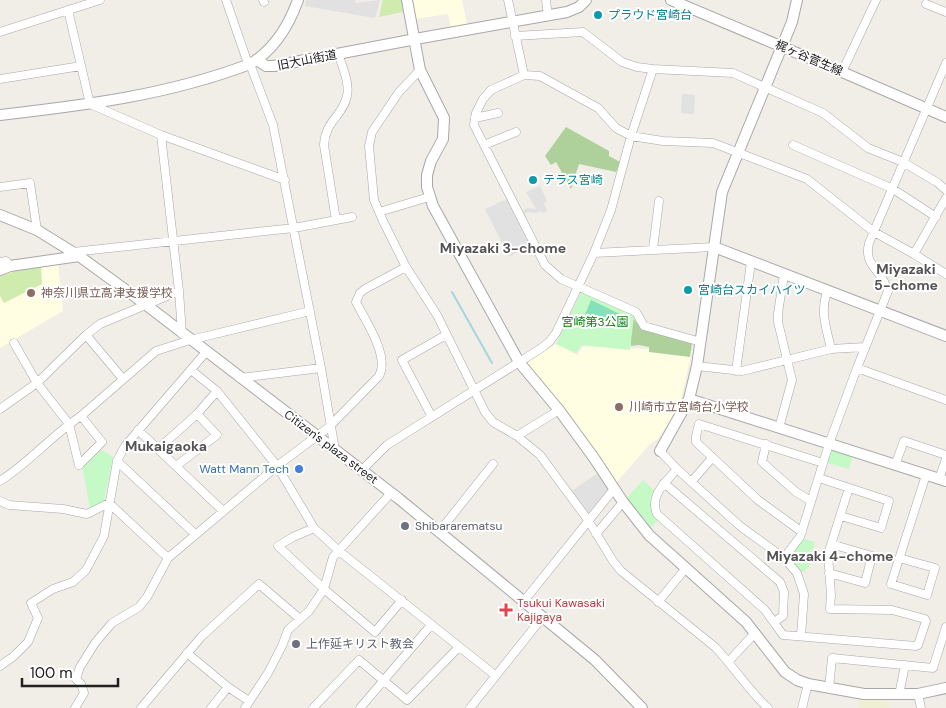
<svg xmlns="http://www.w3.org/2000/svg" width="946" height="708" viewBox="0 0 946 708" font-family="'DM Sans','Noto Sans JP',sans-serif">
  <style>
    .education { fill: #fffee2 }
    .farmland { fill: #eff0d3 }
    .grass { fill: #cfebad }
    .forest { fill: #aed19c }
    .park { fill: #c5fac7 }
    .pitch { fill: #85e1b9 }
    .parking { fill: #e1e1e1 }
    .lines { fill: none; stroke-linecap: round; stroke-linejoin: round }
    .stream { stroke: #a7d5df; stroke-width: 2 }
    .minor-casing { stroke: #a8a8a8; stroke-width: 9 }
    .tertiary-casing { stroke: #a8a8a8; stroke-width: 12 }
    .minor { stroke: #fff; stroke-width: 8 }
    .tertiary { stroke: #fff; stroke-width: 10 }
    .culture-dot { fill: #0f9aa8; stroke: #fff; stroke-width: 2 }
    .education-dot { fill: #8d6e63; stroke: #fff; stroke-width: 2 }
    .shop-dot { fill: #3f7fe0; stroke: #fff; stroke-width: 2 }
    .worship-dot { fill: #6b7280; stroke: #fff; stroke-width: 2 }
    .health-dot { fill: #e0444e; stroke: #fff; stroke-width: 2 }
    .labels { text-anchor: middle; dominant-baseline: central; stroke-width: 4; stroke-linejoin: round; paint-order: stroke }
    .culture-label { font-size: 12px; fill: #0d838f; stroke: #fff; text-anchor: start }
    .street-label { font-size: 12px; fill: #212121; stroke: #fff }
    .education-label { font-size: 12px; fill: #785e54; stroke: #fff; text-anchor: start }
    .park-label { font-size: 12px; fill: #0a830e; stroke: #fff }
    .shop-label { font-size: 12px; fill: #366cbe; stroke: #fff; text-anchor: end }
    .worship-label { font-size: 12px; fill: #5b616d; stroke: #fff; text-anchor: start }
    .health-label { font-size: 12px; fill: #be3a42; stroke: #fff; text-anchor: start }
    .neighbourhood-label { font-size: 14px; font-weight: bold; fill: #545454; stroke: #fff }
  </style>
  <rect width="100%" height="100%" fill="#f1ede7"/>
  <!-- education -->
  <path class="education" d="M412,0H462L467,24L451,27L448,14L415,19Z
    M58,263L63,311L0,348V274L19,268Z
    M557,344L577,355L583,346L692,351L681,400L674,415L658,439L650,444L616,483L528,363L529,359Z"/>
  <!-- farmland -->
  <path class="farmland" d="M858,697L888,698L889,708H859Z"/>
  <!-- grass -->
  <path class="grass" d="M383,0H405L407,11L379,17Z
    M41,267L42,284L4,303L0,296V276L25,268Z"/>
  <!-- forest -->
  <path class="forest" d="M566,127L609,151V156L620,162L616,172L579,164L571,189L556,162L551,165L545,156Z
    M631,316L642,329L692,343L690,357L649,352V347L639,345L631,346Z"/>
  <!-- park -->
  <path class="park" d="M586,291L632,312L634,316L630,350L582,345L576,353L556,344L581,293Z
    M100,449L113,457L104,501L90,508L82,466Z
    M833,451L852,457L849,469L827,463L830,453Z
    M643,480L654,490L652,510L658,520L651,527L639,516L626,499Z
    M802,538L815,542L809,567L802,573L790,560V556Z"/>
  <!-- pitch -->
  <path class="pitch" d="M591,300L624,316L620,329L582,322Z"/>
  <!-- parking -->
  <path class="parking" d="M306,0H355L356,3L380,0L375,18L305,6Z
    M682,94L695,95L694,114L681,113Z
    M540,186L547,201L544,203L547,211L543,213L541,211L537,213L528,212L525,214L523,211L527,208L536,209L526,192Z
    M507,199L531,245L509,257L485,209Z
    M598,473L609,489L608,493L589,515L570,492Z"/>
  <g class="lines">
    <!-- stream -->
    <path class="stream" d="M452,292L492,363"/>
    <!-- minor casing -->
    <g class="minor-casing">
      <path id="minor" d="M226,0L246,58L250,64L273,125L321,368L335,450
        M263,0L264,2
        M508,0L524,75
        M546,0L548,16
        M926,4L946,12
        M68,10L90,104L161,135L285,180
        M0,32L100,0
        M515,36L583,32L622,62L637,67L653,69L733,73L823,113L868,148L903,162L938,183L946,190
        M420,70L399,92L372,132L369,146L374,200L383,221L406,267L437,315L485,412L493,422L517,436L540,455L588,520L613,561L621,571L715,647C734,667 748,690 768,708
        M842,72L876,0
        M0,79L81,66
        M475,118L498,113
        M161,135L179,291L182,334
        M484,145L516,132
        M793,145L893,189L936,217
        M0,187L30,183L37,230
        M379,212L429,197
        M336,220L324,145C325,121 343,116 347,96C350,83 342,66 338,53
        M653,249L659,201
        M73,252L294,228L352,217
        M594,253L714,247
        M914,254L946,198
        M0,262L6,261L10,266
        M827,291C820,313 826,326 831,349
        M86,335L123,379
        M701,342L644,326L636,312L561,279L545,265L474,125L476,113L483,99L491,90L524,75L540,76L598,108L616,128L631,136L663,141L713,143L807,179L874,232L914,254L946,274
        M14,343L37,383L69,424L79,465
        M697,366L742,371L831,349L865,347
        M857,368L946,400
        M191,370L217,391L277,466L314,528L339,551L496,676
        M736,371L751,262
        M240,378L321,368
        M0,409L37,383L86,335L100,324L179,291
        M432,417L402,360L446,335
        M779,428L792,380L778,322V313L784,275
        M138,430L223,511
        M517,436L559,410
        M766,444L762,462L796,492L811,501
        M158,449L197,414L217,391
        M660,451L677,469L740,526L784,558L797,573L804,594L801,636
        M117,461L195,534
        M79,465L102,442L81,416
        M895,465L904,441L946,455
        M176,466L217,435L197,414
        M677,469C666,482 649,495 657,514L765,610L783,635L916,646L918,645L926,621L925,619L892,610L830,609L831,595L828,554L849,488
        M362,470L387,445L540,349L549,342L556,333L594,253L611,210L631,136L653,69
        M819,478L889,501L881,528L841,516
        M939,479L946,459
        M0,481C30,462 52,435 81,416L156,351L190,340L310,311
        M692,481L712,458
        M664,483L780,582L784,592L783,616L774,622
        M0,501L9,505L63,509L87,514L109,503L168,558
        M314,528L293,537L278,546L324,589L375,632L402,600
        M439,532L493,464
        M802,532L758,500L696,442V436L699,424L823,463
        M596,534L623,502
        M784,558L800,537L829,444L857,368L888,291C883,270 863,267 869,243L946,63
        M899,558L935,568L927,595L891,584L926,475
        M829,573L865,583L872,556L831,544
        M524,601L614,489
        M658,602L686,568
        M187,653L228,687L249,701
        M729,661L755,633
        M0,666L14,656L28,642L38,618L31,603L53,589L73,582L86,570L104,536L117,461L125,446L206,352
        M829,688L832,658L933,668L946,627
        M918,694L921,708
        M899,695L905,665
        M75,708L84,693L81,684L76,679L80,667L95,643L112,623L139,607L147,597L168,558L277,466L329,427L379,376C390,356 365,320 356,302L360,293L365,289L406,267
        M141,708L202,636L259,584L300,619
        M211,708L228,687
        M245,708L268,673L282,646L288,630L309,611L324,589L333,557L391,493
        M313,708L359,660L407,700L459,647
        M360,708L431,625
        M470,708L542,618
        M802,708L808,684"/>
    </g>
    <!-- tertiary casing -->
    <g class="tertiary-casing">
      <path id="tertiary" d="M407,0L420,70L444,118L443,139L431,161L427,175V187L433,206L519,362L559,410L594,458L623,502L649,535L746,622L785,672L797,680L808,684L864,694H918L946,688
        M671,0L842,72L946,117
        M257,60L266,66H274L421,38L567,12L579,7L586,0
        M0,115C87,105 168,95 250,64C274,50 289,25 298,0
        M0,215L37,230L79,256L145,304L398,498L595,660L642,708
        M714,247L946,336
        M0,270L10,266L79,256
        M689,399L946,481
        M660,451L689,399L697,366L722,192L792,22L797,0"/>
    </g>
    <!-- minor -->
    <use href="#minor" class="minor"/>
    <!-- tertiary -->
    <use href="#tertiary" class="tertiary"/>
  </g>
  <!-- markers -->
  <g class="culture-dot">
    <circle cx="598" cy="15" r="5"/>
    <circle cx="533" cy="180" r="5"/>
    <circle cx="688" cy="290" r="5"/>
  </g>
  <g class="education-dot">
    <circle cx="31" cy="293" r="5"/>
    <circle cx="619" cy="407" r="5"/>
  </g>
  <circle class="shop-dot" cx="299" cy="469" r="5"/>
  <g class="worship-dot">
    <circle cx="405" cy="526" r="5"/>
    <circle cx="296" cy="644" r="5"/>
  </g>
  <path class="health-dot" d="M503.5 602.5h5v5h5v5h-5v5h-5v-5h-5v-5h5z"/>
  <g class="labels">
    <!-- culture labels -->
    <g class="culture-label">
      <text x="608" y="15">プラウド宮崎台</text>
      <text x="543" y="180">テラス宮崎</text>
      <text x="698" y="290">宮崎台スカイハイツ</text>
    </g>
    <!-- street labels -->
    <g class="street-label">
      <text transform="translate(809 58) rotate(23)">梶ヶ谷菅生線</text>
      <text transform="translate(307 60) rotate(-11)">旧大山街道</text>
      <text transform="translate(331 447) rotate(37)">Citizen's plaza street</text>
    </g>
    <!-- education labels -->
    <g class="education-label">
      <text x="41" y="293">神奈川県立高津支援学校</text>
      <text x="629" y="407">川崎市立宮崎台小学校</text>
    </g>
    <!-- park labels -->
    <g class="park-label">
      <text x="595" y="322">宮崎第3公園</text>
    </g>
    <!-- shop labels -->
    <g class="shop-label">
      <text x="289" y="469">Watt Mann Tech</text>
    </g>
    <!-- worship labels -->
    <g class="worship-label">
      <text x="415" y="526">Shibararematsu</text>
      <text x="306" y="644">上作延キリスト教会</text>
    </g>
    <!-- health labels -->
    <g class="health-label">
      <text x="517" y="603">Tsukui Kawasaki<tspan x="517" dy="14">Kajigaya</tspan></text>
    </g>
    <!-- neighbourhood labels -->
    <g class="neighbourhood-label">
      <text x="503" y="248">Miyazaki 3-chome</text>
      <text x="906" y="269">Miyazaki<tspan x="906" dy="16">5-chome</tspan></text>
      <text x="166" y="446">Mukaigaoka</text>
      <text x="830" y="556">Miyazaki 4-chome</text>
    </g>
  </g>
  <!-- scale -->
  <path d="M22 678v8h96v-8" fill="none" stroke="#212121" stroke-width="2.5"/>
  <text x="30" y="678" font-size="15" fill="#212121" stroke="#ffffff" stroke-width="4" paint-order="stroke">100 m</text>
</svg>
